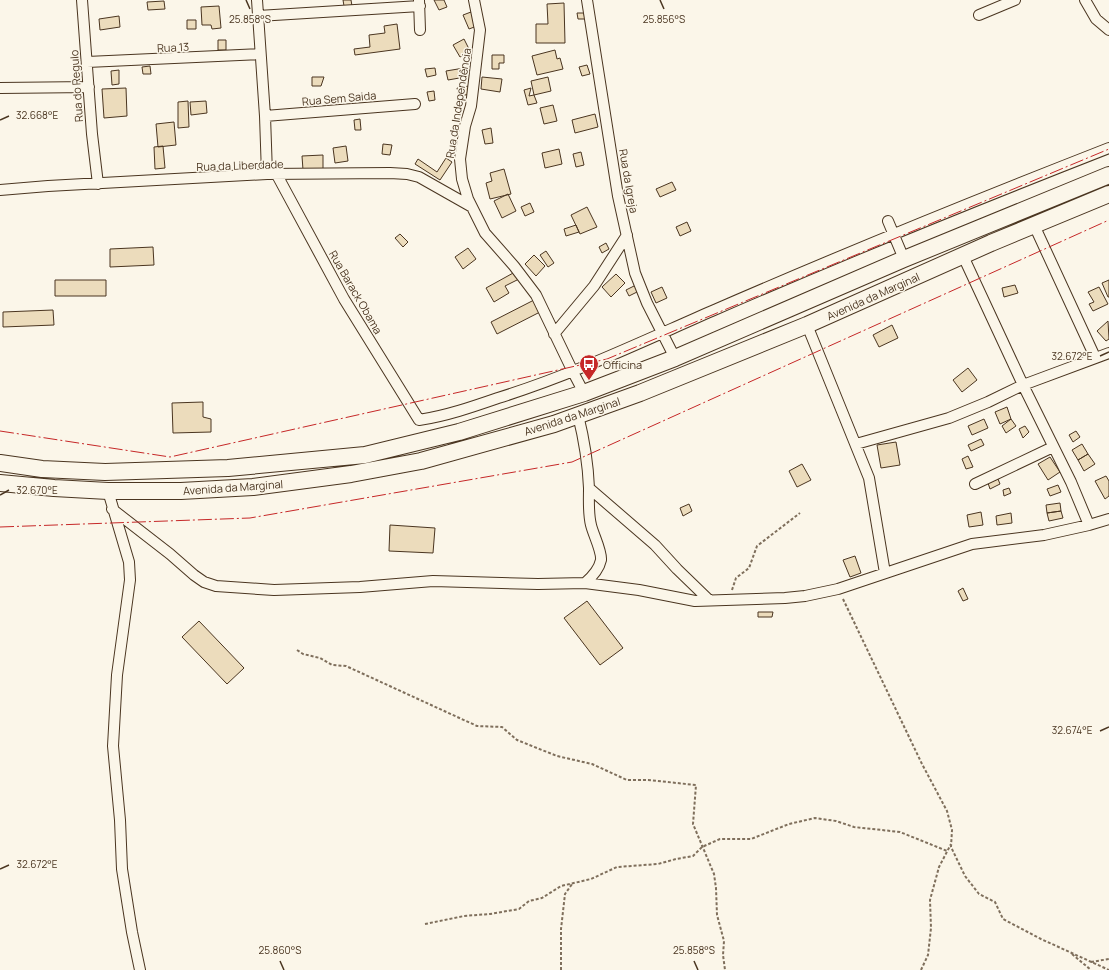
<svg xmlns="http://www.w3.org/2000/svg" width="1109" height="970" viewBox="0 0 1109 970" font-family="Manrope,sans-serif">
  <style>
    .building { fill: #ecdcbc; stroke: #4a3520 }
    .lines { fill: none; stroke-linecap: round; stroke-linejoin: round }
    .street-casing { stroke: #4a3520; stroke-width: 12 }
    .primary-casing { stroke: #4a3520; stroke-width: 18 }
    .path { stroke: #7f6f5c; stroke-width: 2; stroke-dasharray: 3 2; stroke-linecap: butt }
    .street { stroke: #fbf6e9; stroke-width: 10 }
    .primary { stroke: #fbf6e9; stroke-width: 16 }
    .power { stroke: #c62828; stroke-width: 1; stroke-dasharray: 14 3 2 3; stroke-linecap: butt }
    .ticks { fill: none; stroke: #4a3520; stroke-width: 1.5 }
    .labels { text-anchor: middle; dominant-baseline: central; stroke-width: 3; stroke-linejoin: round; paint-order: stroke }
    .street-label { font-size: 11px; fill: #4a3520; stroke: #fbf6e9 }
    .poi-label { font-size: 11px; fill: #4a3520; stroke: #fbf6e9; text-anchor: start }
    .ticks-label { font-size: 10px; text-anchor: middle; fill: #4a3520; stroke: #fbf6e9; stroke-width: 3; stroke-linejoin: round; paint-order: stroke }
  </style>
  <rect width="100%" height="100%" fill="#fbf6e9"/>
  <!-- building -->
  <path class="building" d="M343,0H351L352,6H344Z
    M434,0H444L447,7L439,10Z
    M164,1L165,9L148,10L147,2Z
    M564,3L565,43H536V24H548L547,4Z
    M219,6L221,28L212,29L211,25H202L201,7Z
    M471,12L477,26L469,29L463,15Z
    M577,13H584L585,19H578Z
    M119,16L120,27L100,30L99,19Z
    M187,20H196V29H187Z
    M397,24L400,49L355,55L354,49L370,47L369,35L385,33L384,26Z
    M464,39L470,51L460,57L453,45Z
    M218,40H226V50H218Z
    M555,50L557,59L560,58L563,69L537,75L532,56Z
    M492,55H504V63H499V69H492Z
    M587,65L590,74L582,76L579,67Z
    M150,66L151,74H143L142,67Z
    M435,68L436,75L427,77L425,69Z
    M464,68L465,77L448,80L446,71Z
    M119,70V84L112,85L111,71Z
    M312,77H324L321,86H312Z
    M482,77L502,79L500,92L481,89Z
    M548,77L551,91L534,95L531,81Z
    M469,86L471,94L459,96L457,88Z
    M126,88L127,116L104,118L102,89Z
    M531,88L529,96L534,95L537,103L528,105L524,90Z
    M434,91L435,100L429,101L427,92Z
    M188,101L189,127L178,128V102Z
    M206,101L207,113L191,115L190,102Z
    M553,105L557,121L544,124L540,108Z
    M595,114L598,127L575,133L572,120Z
    M360,119L361,130H355L354,120Z
    M174,122L176,145L158,147L156,124Z
    M491,128L493,143L485,144L482,130Z
    M383,144L392,145L390,155L382,154Z
    M163,146L165,168L155,169L154,147Z
    M346,146L348,161L335,163L333,148Z
    M559,149L562,164L545,168L542,153Z
    M581,152L584,165L576,167L573,154Z
    M323,155V170H303L302,156Z
    M446,158L452,162L440,180L415,164L418,159L437,172Z
    M504,169L511,194L490,199L486,183L492,181L490,173Z
    M672,182L676,190L660,197L656,189Z
    M508,194L516,211L502,218L494,201Z
    M530,203L534,212L525,216L521,207Z
    M587,207L597,227L580,234L571,215Z
    M687,222L691,231L680,236L676,227Z
    M576,225L579,232L566,236L564,229Z
    M400,234L408,242L403,247L395,238Z
    M606,243L609,249L602,253L599,247Z
    M153,247L154,265L110,267V249Z
    M468,248L476,259L463,269L455,257Z
    M546,251L554,263L548,267L540,255Z
    M534,255L545,266L536,276L525,264Z
    M515,272L519,279L505,286L509,293L494,302L486,288Z
    M616,274L625,283L611,297L602,287Z
    M55,280H106V296H55Z
    M1109,280V297H1108L1102,283Z
    M636,285L639,291L629,296L626,290Z
    M1015,285L1018,293L1004,297L1002,288Z
    M662,287L667,298L656,303L651,292Z
    M1099,287L1108,304L1093,311L1089,304L1094,302L1088,292Z
    M534,300L540,312L497,334L491,322Z
    M53,310L54,325L3,327V312Z
    M1108,321L1109,339L1106,341L1097,331Z
    M892,325L898,338L879,347L873,335Z
    M968,368L977,380L962,392L953,380Z
    M203,402V417L211,419V432L173,433L172,403Z
    M1007,407L1011,419L1000,424L995,412Z
    M984,419L988,428L972,435L968,426Z
    M1011,419L1016,426L1006,433L1002,426Z
    M1025,426L1029,432L1023,438L1019,429Z
    M1076,431L1080,437L1073,442L1069,435Z
    M981,439L984,445L971,451L968,445Z
    M896,442L900,465L881,468L877,445Z
    M1082,444L1088,454L1078,460L1072,450Z
    M1088,454L1095,464L1084,471L1078,460Z
    M968,456L973,467L966,469L962,459Z
    M1050,457L1060,472L1048,480L1038,464Z
    M802,464L811,480L797,487L789,471Z
    M1106,476L1109,481V496L1105,499L1095,481Z
    M998,479L1000,484L990,489L988,483Z
    M1058,485L1061,492L1050,496L1047,489Z
    M1009,488L1011,493L1004,496L1003,490Z
    M1060,503L1061,511L1047,513L1046,505Z
    M689,504L692,511L683,516L680,508Z
    M1061,511L1063,518L1049,521L1047,513Z
    M981,512L983,525L969,527L967,515Z
    M1011,513L1012,523L997,525L996,516Z
    M390,525L435,528L433,553L389,551Z
    M855,556L861,573L850,577L843,560Z
    M963,588L968,599L963,601L958,591Z
    M587,601L623,648L600,665L564,618Z
    M758,612H773L772,617H758Z
    M199,621L244,668L227,684L182,637Z"/>
  <g class="lines">
    <!-- street casing -->
    <g class="street-casing">
      <path id="street" d="M82,0L92,134L98,184
        M257,0L265,116L267,174
        M419,0L420,30
        M474,0L480,30L471,106L465,126L460,159L462,179L468,199L485,233L514,266L536,295L573,372L584,393
        M587,0L618,196L635,273L647,303L675,358
        M1085,0L1096,19L1109,30
        M979,15L1015,0
        M258,16L420,6
        M87,62L260,54
        M0,88L89,87
        M265,116L415,104
        M277,175L344,299L419,420C446,416 472,407 498,398C572,375 641,342 712,311C843,254 976,200 1109,148
        M0,190L48,186L267,174L390,173L407,174L419,177L472,207
        M888,221L904,259
        M1034,225L1095,357
        M963,256L1023,385L1071,482L1089,525
        M807,325L869,478L885,573
        M554,334L594,286L627,235
        M578,415C584,439 588,463 589,488C589,501 588,513 591,525C593,534 602,551 601,560C599,569 592,577 585,583
        M856,444L949,418L988,402L1023,385L1109,353
        M975,484L1053,447
        M589,488L655,545L677,569L709,600
        M108,491L129,562L130,580L117,675L113,746L120,820L122,869L132,932L140,970
        M112,509L170,554L194,575L204,582L216,586L274,590L360,587L433,581L538,584L585,583L639,590L695,601L785,598L805,596L838,589L972,544L1044,535L1089,525L1109,519"/>
    </g>
    <!-- primary casing -->
    <g class="primary-casing">
      <path id="primary" d="M0,463L42,469L105,472L228,468L365,455L459,432L584,393L675,358L904,259L1109,175
        M0,483L54,488L108,491H181L253,487L351,474L421,461L554,424L640,393L807,325L991,243L1109,194"/>
    </g>
    <!-- path -->
    <path class="path" d="M732,590L736,578L749,568L757,546L800,513
      M843,599L922,764L947,811L952,830L951,847L965,876L979,894L995,902L1003,919L1041,939L1109,970
      M297,650L303,654L320,658L332,665L346,666L477,726L502,727L517,740L557,756L592,764L627,780H648L696,785L693,824L714,874L716,888L717,915L724,941L723,955L725,970
      M425,924L464,916L490,914L519,909L529,901L542,898L561,886L591,879L617,867L658,864L676,859L693,856L702,847L720,839H751L789,824L815,818L836,821L854,827L900,832L947,851
      M1072,954L1091,970
      M1091,962L1109,959
      M561,970V929L565,894L572,884
      M921,970L928,955L931,928L930,900L939,867L951,844"/>
    <!-- street -->
    <use href="#street" class="street"/>
    <!-- primary -->
    <use href="#primary" class="primary"/>
    <!-- power -->
    <path class="power" d="M0,431L170,457L607,359L1109,149
      M0,527L250,518L572,462L1109,220"/>
  </g>
  <!-- ticks -->
  <path class="ticks" d="M246,0L250,9M660,0L664,9M0,120L9,116M1100,356L1109,352M0,495L9,490M1100,731L1109,727M0,869L9,865M280,961L284,970M694,961L698,970"/>
  <!-- icons -->
  <defs>
    <g id="bus-pin" transform="scale(1)"><path d="M0 17L-7.5 6A9.5 9.5 0 1 1 7.5 6Z" fill="#c62828" stroke="#fbf6e9"/><path d="M-5-6H5V4H4V6H2V4H-2V6H-4V4H-5ZM-3.5-4V0h7V-4ZM-3.5 1.2v1.5H-2V1.2ZM2 1.2v1.5H3.5V1.2Z" fill="#fff"/></g>
  </defs>
  <g fill-rule="evenodd">
    <use href="#bus-pin" x="589" y="364"/>
  </g>
  <g class="labels">
    <!-- street labels -->
    <g class="street-label">
      <text transform="translate(173 47) rotate(-3)">Rua 13</text>
      <text transform="translate(76 86) rotate(-94)">Rua do Regulo</text>
      <text transform="translate(339 98) rotate(-5)">Rua Sem Saida</text>
      <text transform="translate(458 103) rotate(-81)">Rua da Independência</text>
      <text transform="translate(240 165) rotate(-2)">Rua da Liberdade</text>
      <text transform="translate(629 181) rotate(80)">Rua da Igreja</text>
      <text transform="translate(356 292) rotate(60)">Rua Barack Obama</text>
      <text transform="translate(873 296) rotate(-24)">Avenida da Marginal</text>
      <text transform="translate(572 416) rotate(-18)">Avenida da Marginal</text>
      <text transform="translate(233 487) rotate(-4)">Avenida da Marginal</text>
    </g>
    <!-- poi labels -->
    <g class="poi-label">
      <text x="603" y="364">Officina</text>
    </g>
  </g>
  <g class="ticks-label">
    <text x="250" y="23">25.858°S</text>
    <text x="664" y="23">25.856°S</text>
    <text x="37" y="119">32.668°E</text>
    <text x="1072" y="360">32.672°E</text>
    <text x="37" y="494">32.670°E</text>
    <text x="1072" y="734">32.674°E</text>
    <text x="37" y="868">32.672°E</text>
    <text x="280" y="954">25.860°S</text>
    <text x="694" y="954">25.858°S</text>
  </g>
</svg>
